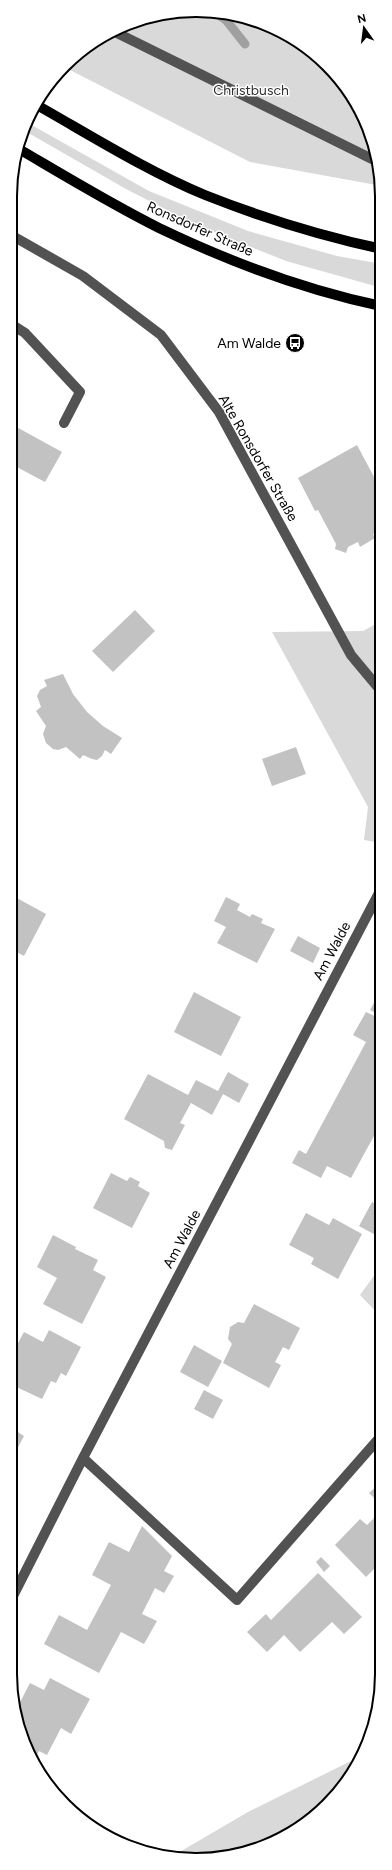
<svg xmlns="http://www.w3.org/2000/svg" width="392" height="1870" viewBox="0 0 392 1870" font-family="Figtree,sans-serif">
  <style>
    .green { fill: #d9d9d9 }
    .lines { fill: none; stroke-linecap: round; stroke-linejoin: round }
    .stream { stroke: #a0a0a0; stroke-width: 9 }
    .building { fill: #c2c2c2 }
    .minor { stroke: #525252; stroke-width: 10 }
    .major { stroke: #000; stroke-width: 10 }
    .labels { text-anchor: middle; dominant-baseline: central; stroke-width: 3; stroke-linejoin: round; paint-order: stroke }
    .park-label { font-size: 14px; fill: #303030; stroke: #fff }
    .street-label { font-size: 14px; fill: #000; stroke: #fff }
    .poi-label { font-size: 14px; fill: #000; stroke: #fff; text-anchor: end }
    .rim { fill: none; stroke: #000; stroke-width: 2 }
  </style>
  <rect width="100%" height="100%" fill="#fff"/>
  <!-- green -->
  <path class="green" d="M220,12L278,29L328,65L363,114L382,186L250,162L66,68L83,49L148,16Z
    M28,123L149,191L248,231L337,256L382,264V288L286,261L194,224L126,189L25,131Z
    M381,621V843L364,840L368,807L272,632L363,631Z
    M381,1266V1317L360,1295Z
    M361,1756L357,1767L334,1796L269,1839L247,1851L184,1860L171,1857L248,1812Z"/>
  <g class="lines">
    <!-- stream -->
    <path class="stream" d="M215,12L226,20L245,44"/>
  </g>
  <!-- building -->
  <path class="building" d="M381,404V420L375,407Z
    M11,424L62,452L45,482L13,465L11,469Z
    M357,445L381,490V498L379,500L381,505V529L373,534L375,538L360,547L358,542L348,547L346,553L335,549L336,544L318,510L315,511L298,478Z
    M135,610L155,631L113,672L92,651Z
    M63,674L73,694L87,712L103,726L122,738L111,754L105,750L102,756L97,760L92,759L83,755L80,759L66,747L58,750L53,749L46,743L43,734L46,726L36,711L41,707L37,696L40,690L47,686L44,680Z
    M296,747L306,774L272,786L262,759Z
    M15,897L46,914L24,956L11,949V905Z
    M226,897L240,904L237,910L250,917L252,914L263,919L261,923L275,929L257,963L217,943L226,927L214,921Z
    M298,936L320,948L313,963L290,951Z
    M381,990V1016L370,1010Z
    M194,992L241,1017L221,1056L174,1032Z
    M366,1012L381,1019V1037L375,1047L381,1050V1123L351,1178L327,1166L321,1178L292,1163L299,1150L306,1154L366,1042L353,1035Z
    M228,1072L249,1084L239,1103L223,1094L212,1115L191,1103L180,1123L185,1125L172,1150L165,1148L164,1141L124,1119L148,1074L188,1095L196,1080L218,1091Z
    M111,1173L127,1181L130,1177L140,1182L138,1186L150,1193L132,1228L93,1208Z
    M372,1202L381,1207V1238L359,1226Z
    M306,1213L329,1225L333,1218L362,1234L338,1279L311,1264L314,1258L289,1245Z
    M53,1235L76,1247L75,1249L98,1260L93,1270L106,1277L82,1324L43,1304L57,1278L37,1267Z
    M254,1304L300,1328L289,1350L283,1347L275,1362L281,1365L269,1388L223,1363L232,1344L228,1339L230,1327L238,1322L244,1323Z
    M49,1330L81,1347L66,1376L61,1373L56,1383L51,1381L42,1399L10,1384V1339L18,1343L24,1332L43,1342Z
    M194,1345L222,1361L208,1387L180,1372Z
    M204,1390L223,1400L213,1419L194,1409Z
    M10,1427L24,1436L10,1462Z
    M381,1482V1505L369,1493Z
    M381,1511V1562L366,1577L335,1545L360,1519L367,1525Z
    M142,1526L172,1556L164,1571L174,1576L164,1593L155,1588L142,1614L157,1621L144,1644L121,1632L99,1673L44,1644L59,1615L87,1630L111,1585L92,1575L109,1542L129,1552Z
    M321,1557L330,1566L324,1572L316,1562Z
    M318,1573L362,1617L344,1634L332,1622L300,1652L284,1635L267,1652L247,1632L266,1614L271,1620Z
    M50,1678L90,1699L71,1734L61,1728L47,1755L39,1751L34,1760L24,1745L16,1704L18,1706L30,1683L44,1690Z"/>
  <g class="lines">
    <!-- minor -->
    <path class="minor" d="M115,32L376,161
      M11,235L83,276L161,335L219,412L351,655L381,691
      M11,324L25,333L80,392L64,423
      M83,1458L237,1600L381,1436
      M10,1602L83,1458L381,889"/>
    <!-- major -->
    <path class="major" d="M35,104C90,135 147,171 205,195C263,218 321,236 382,249
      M19,149C65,176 111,204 159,228C230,262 305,290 381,306"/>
  </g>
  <!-- icons -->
  <defs>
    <g id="bus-disc" transform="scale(1)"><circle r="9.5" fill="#000" stroke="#fff"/><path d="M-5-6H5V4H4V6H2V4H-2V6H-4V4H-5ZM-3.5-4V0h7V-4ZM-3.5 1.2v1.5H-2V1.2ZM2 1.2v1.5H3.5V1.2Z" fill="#fff"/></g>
  </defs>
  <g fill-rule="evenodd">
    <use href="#bus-disc" x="295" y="343"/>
  </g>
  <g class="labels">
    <!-- park labels -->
    <g class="park-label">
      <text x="251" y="90">Christbusch</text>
    </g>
    <!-- street labels -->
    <g class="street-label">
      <text transform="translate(200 229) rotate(24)">Ronsdorfer Straße</text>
      <text transform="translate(258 458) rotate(60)">Alte Ronsdorfer Straße</text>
      <text transform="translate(332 951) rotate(-62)">Am Walde</text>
      <text transform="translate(182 1239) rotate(-62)">Am Walde</text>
    </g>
    <!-- poi labels -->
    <g class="poi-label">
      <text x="281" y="343">Am Walde</text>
    </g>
  </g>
  <!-- crop -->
  <path d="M0 0H392V1870H0ZM196 17H196A179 179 0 0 1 375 196V1674A179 179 0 0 1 196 1853H196A179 179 0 0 1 17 1674V196A179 179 0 0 1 196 17Z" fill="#fff" fill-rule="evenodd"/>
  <path class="rim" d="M196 17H196A179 179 0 0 1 375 196V1674A179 179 0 0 1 196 1853H196A179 179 0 0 1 17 1674V196A179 179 0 0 1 196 17Z"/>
  <!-- north arrow -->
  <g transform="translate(364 28) rotate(346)" stroke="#ffffff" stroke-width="3" paint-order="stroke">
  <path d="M0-3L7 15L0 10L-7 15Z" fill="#000000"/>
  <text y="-6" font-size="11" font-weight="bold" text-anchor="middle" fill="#000000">N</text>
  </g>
</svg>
